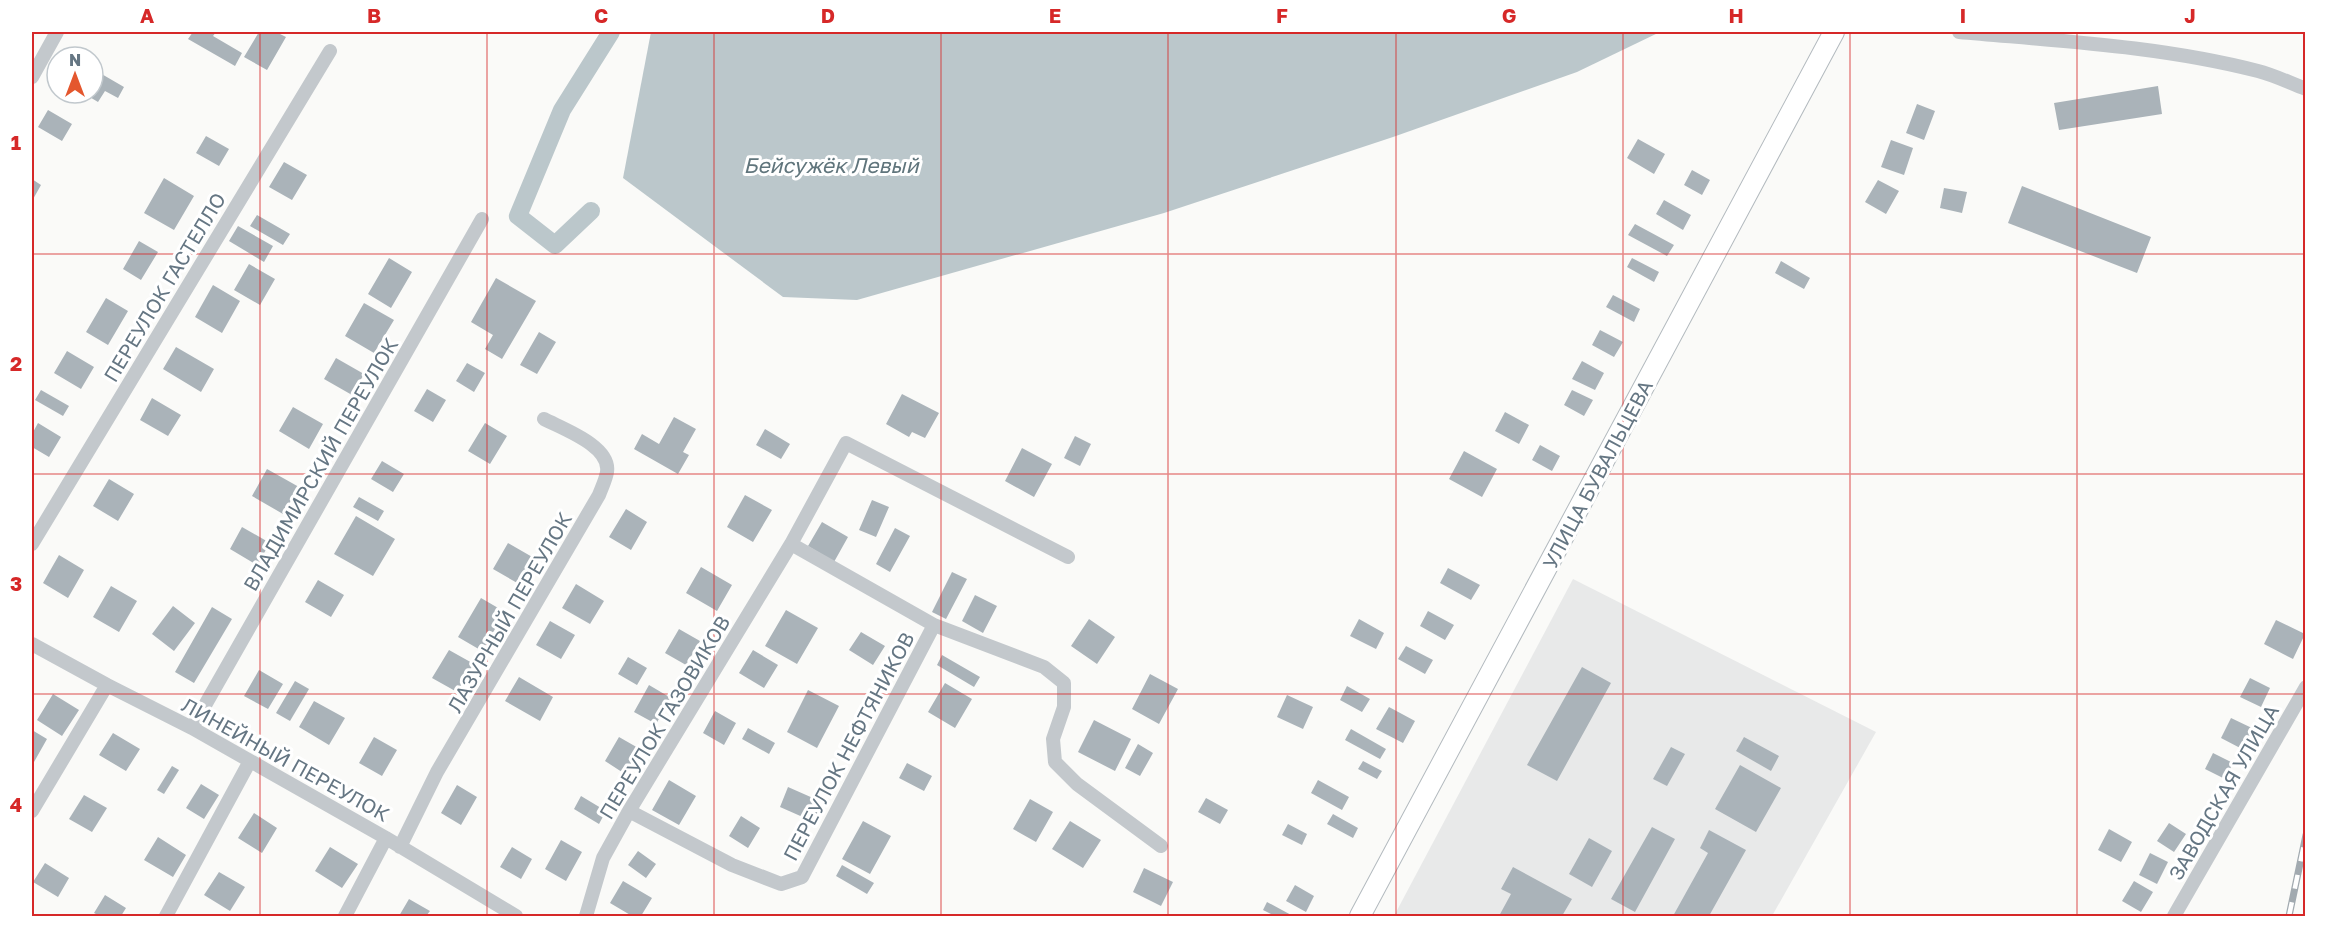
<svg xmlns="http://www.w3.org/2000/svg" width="2337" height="948" viewBox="0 0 2337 948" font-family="'Golos Text',sans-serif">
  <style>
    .built { fill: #e8e9e9 }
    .water { fill: #bbc7cb }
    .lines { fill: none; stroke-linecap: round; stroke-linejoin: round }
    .canal { stroke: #bbc7cb; stroke-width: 18 }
    .building { fill: #aab3b9 }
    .secondary-casing { stroke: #b3babf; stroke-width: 22 }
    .street { stroke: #c3c8cc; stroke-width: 14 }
    .secondary { stroke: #fff; stroke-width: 20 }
    .rail-casing { stroke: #a2aab0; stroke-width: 7 }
    .rail { stroke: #fff; stroke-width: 4.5; stroke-dasharray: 14; stroke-linecap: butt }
    .grid { fill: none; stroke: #d62828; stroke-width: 1.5; stroke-opacity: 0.55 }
    .labels { text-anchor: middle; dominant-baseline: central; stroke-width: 6; stroke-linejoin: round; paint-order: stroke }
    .street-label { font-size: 20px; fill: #657683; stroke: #fff }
    .water-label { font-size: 21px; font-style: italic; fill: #60757c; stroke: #fff }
    .neatline { fill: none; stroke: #d62828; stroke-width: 2 }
    .grid-label { font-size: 20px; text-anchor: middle; font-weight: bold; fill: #d62828 }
  </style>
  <rect width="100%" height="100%" fill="#fafaf8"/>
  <!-- built -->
  <path class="built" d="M1573,579L1876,732L1772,916H1394Z"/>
  <!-- water -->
  <path class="water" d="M651,32H1660L1577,72L1393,137L1164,213L857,300L783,297L623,178Z"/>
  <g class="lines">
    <!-- canal -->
    <path class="canal" d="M591,211L555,245L518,216L562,110L611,32"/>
  </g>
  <!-- building -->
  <path class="building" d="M193,32H216L213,36L242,53L235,66L188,39Z
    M259,32H276L286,37L267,70L244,57Z
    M93,69L124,87L118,98L105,91L98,102L83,93H93Z
    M2158,86L2162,114L2059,130L2054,103Z
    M1917,104L1935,111L1924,140L1906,133Z
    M48,110L72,124L62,141L38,127Z
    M206,136L229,149L219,166L196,153Z
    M1638,139L1665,154L1654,174L1627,158Z
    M1891,140L1913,148L1904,175L1881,167Z
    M284,162L307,175L292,200L269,187Z
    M1692,170L1710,180L1702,195L1684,185Z
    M164,178L194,196L174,230L144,213Z
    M32,179L41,185L32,201Z
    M1878,180L1899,191L1886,214L1865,202Z
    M2022,186L2151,237L2137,273L2008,223Z
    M1944,188L1967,192L1962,213L1940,208Z
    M1664,200L1691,215L1683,230L1656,214Z
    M257,215L290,234L283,245L250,226Z
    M1635,224L1674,245L1667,256L1628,235Z
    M238,226L273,246L264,262L229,241Z
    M139,241L158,252L141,280L123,269Z
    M389,258L412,272L391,308L368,294Z
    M1632,258L1659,272L1654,282L1627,267Z
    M1781,261L1810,278L1804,289L1775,273Z
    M249,264L275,279L260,305L234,290Z
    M496,278L536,301L502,359L485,349L493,335L471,322Z
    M213,285L240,301L222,333L195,317Z
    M1613,295L1640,309L1634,322L1606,307Z
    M106,298L128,311L108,345L86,332Z
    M364,303L394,320L374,353L345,336Z
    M1600,330L1623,342L1614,357L1592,345Z
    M539,332L556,342L537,374L520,365Z
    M176,347L214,369L201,392L163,369Z
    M67,351L94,367L81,389L54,373Z
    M336,358L364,374L352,395L324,379Z
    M1582,361L1604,373L1595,390L1572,379Z
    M467,363L485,373L474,392L456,381Z
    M427,389L446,400L433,422L414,411Z
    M41,390L69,406L63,416L35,400Z
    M1572,390L1593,400L1584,416L1564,405Z
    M902,394L939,413L925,438L912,432L909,437L886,424Z
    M152,398L181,415L168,436L140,420Z
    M293,407L323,424L309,449L279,431Z
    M1505,412L1529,425L1519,444L1495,431Z
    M674,417L696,429L683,452L689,455L678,474L634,449L642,434L659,444Z
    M38,423L61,437L49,457L32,447V434Z
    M485,423L507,436L490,464L468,451Z
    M765,429L790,444L781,459L756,445Z
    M1075,436L1091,444L1080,466L1064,458Z
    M1540,445L1560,456L1552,471L1532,460Z
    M1022,448L1052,464L1034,497L1005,481Z
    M1464,451L1497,469L1482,497L1449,479Z
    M382,461L404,474L393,492L371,479Z
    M267,469L299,487L283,514L252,496Z
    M109,479L134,494L118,521L93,506Z
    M745,495L772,510L753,542L727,527Z
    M359,497L384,511L378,521L353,507Z
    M872,500L889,507L876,537L859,530Z
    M626,509L647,522L631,550L609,537Z
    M356,516L395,539L373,576L334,554Z
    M822,522L848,537L834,562L808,546Z
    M242,527L270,543L257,565L230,549Z
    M895,528L910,536L890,572L876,564Z
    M508,543L534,558L519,584L493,569Z
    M59,555L84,570L68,598L43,583Z
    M701,567L732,585L717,611L686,593Z
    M1448,568L1480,585L1471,600L1440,583Z
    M952,572L967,579L946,619L932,612Z
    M318,580L344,595L331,617L305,602Z
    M576,584L604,601L590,624L562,608Z
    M111,586L137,601L119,632L93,617Z
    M975,595L997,606L983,633L962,621Z
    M481,598L505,612L482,651L458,637Z
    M173,606L195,623L174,651L152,634Z
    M212,607L232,619L194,683L175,672Z
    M786,610L818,628L797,664L765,646Z
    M1428,611L1454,625L1445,640L1420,626Z
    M1089,619L1115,637L1097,664L1071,646Z
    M1359,619L1384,633L1376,649L1350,636Z
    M2276,620L2305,634L2293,659L2264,644Z
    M550,621L575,635L561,659L536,645Z
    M679,629L700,641L686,665L665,653Z
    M861,632L885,646L873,665L849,650Z
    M1406,646L1433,660L1425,674L1398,659Z
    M449,650L474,664L457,692L432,678Z
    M753,650L778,665L764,688L739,673Z
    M942,655L980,677L974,687L937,665Z
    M628,657L647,668L637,685L618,674Z
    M1582,667L1611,683L1557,781L1527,765Z
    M259,670L283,684L268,709L244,696Z
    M1150,674L1178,689L1159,724L1132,709Z
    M519,677L553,697L540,721L505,701Z
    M2250,678L2270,688L2261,707L2240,697Z
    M295,681L309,689L290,721L276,713Z
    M945,683L972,699L955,728L928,712Z
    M649,685L671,698L656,724L634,712Z
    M1347,686L1370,699L1362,712L1340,700Z
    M808,690L839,706L817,748L787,732Z
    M53,694L79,710L62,736L37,720Z
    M1287,695L1313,707L1303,729L1277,717Z
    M314,701L345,718L329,745L299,727Z
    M1389,707L1415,721L1403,743L1376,729Z
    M715,711L736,723L724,745L703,733Z
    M2231,718L2254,729L2244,750L2221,738Z
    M1094,720L1131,739L1115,771L1078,752Z
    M748,728L775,743L769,754L742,739Z
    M1351,729L1386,749L1380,759L1345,740Z
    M32,730L47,739L34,762L32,760Z
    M113,733L140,749L126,771L99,755Z
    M374,737L397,750L382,776L359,763Z
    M619,737L640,749L625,774L605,761Z
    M1744,737L1779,756L1771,771L1736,751Z
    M1138,744L1153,753L1140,776L1125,768Z
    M1671,747L1685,754L1667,786L1653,779Z
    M2213,753L2233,763L2225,779L2205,769Z
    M1363,761L1382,771L1377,779L1358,769Z
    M907,763L932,776L924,791L899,778Z
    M1740,765L1781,788L1756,832L1715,809Z
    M172,766L179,770L164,794L157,790Z
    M669,780L696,796L679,825L652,810Z
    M1318,780L1349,797L1342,810L1311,793Z
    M201,784L219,795L204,819L186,808Z
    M457,785L477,797L461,825L441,813Z
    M788,787L822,802L814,822L780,807Z
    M84,795L107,808L92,832L69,819Z
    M581,796L606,811L599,824L574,809Z
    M1206,798L1228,810L1220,824L1198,812Z
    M1030,799L1053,812L1036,842L1013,829Z
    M254,813L277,828L262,853L238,838Z
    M1333,814L1358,828L1353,838L1327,824Z
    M741,816L760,828L748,848L729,836Z
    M863,821L891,836L870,874L842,859Z
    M1070,821L1101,840L1083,868L1052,849Z
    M2169,823L2186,834L2174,852L2157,841Z
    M1288,824L1307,834L1302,845L1282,835Z
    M1652,827L1675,839L1635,912L1611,899Z
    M2109,829L2132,842L2121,862L2098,850Z
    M1709,830L1746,850L1709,916H1673L1708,853L1700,848Z
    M158,837L186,855L173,877L144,860Z
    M1589,838L1612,851L1592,887L1569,874Z
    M561,840L582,852L566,881L545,869Z
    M330,847L358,864L342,888L315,871Z
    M512,847L532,859L521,879L500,867Z
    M638,851L656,864L646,878L628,865Z
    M2150,853L2168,862L2157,884L2139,875Z
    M45,863L69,878L58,897L33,882Z
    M842,865L874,883L867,894L836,876Z
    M1513,867L1572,899L1562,916L1553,915L1552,916H1499L1511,894L1501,889Z
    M1144,868L1173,882L1161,906L1133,892Z
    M219,872L245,887L230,911L204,895Z
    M623,881L652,898L641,916H632L610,903Z
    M2134,881L2153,892L2141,912L2122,901Z
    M1295,885L1314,896L1306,912L1286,901Z
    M105,895L126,908L121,916H100L94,913Z
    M409,899L430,911L426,916H399Z
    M1267,902L1293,916H1275L1263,910Z"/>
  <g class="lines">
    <!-- secondary casing -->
    <g class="secondary-casing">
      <path id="secondary" d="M1360,916L1834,32"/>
    </g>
    <!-- street -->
    <path class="street" d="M1959,32C2059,41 2161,46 2258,71C2274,75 2290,83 2306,89
      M32,77L57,32
      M32,544L330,51
      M791,544L934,625L1044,667L1064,683V707L1053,739L1055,762L1077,784L1161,846
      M32,644L107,685L192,728L386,838L516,916
      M192,728L482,219
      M32,811L107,685
      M629,811L732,865L781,884L802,877L934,625
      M400,847L437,772L599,495C602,487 606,479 607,472C611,446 563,429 544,419
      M166,916L250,761
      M345,916L386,838
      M586,916L603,858L629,811L791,544L846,443L1068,557
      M2174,916L2306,687"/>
    <!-- secondary -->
    <use href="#secondary" class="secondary"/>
    <!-- rail casing -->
    <g class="rail-casing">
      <path id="rail" d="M2289,916L2306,835"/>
    </g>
    <!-- rail -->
    <use href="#rail" class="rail"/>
  </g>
  <!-- grid -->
  <path class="grid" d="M260,32V916M487,32V916M714,32V916M941,32V916M1168,32V916M1396,32V916M1623,32V916M1850,32V916M2077,32V916M32,254H2306M32,474H2306M32,694H2306"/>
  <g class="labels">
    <!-- street labels -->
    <g class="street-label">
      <text transform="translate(164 287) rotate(-59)">ПЕРЕУЛОК ГАСТЕЛЛО</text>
      <text transform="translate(320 464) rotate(-60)">ВЛАДИМИРСКИЙ ПЕРЕУЛОК</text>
      <text transform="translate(1597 474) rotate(-62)">УЛИЦА БУВАЛЬЦЕВА</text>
      <text transform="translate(509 612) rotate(-60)">ЛАЗУРНЫЙ ПЕРЕУЛОК</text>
      <text transform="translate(664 717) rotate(-59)">ПЕРЕУЛОК ГАЗОВИКОВ</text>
      <text transform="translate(848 746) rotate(-62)">ПЕРЕУЛОК НЕФТЯНИКОВ</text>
      <text transform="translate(286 759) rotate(29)">ЛИНЕЙНЫЙ ПЕРЕУЛОК</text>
      <text transform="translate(2223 792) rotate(-60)">ЗАВОДСКАЯ УЛИЦА</text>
    </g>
    <!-- water labels -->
    <g class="water-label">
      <text x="831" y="165">Бейсужёк Левый</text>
    </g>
  </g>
  <!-- border -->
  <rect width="2337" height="948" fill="none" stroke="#ffffff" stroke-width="66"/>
  <!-- north arrow -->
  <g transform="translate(75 75)"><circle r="28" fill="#ffffff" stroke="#c1c8cd" stroke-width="1.5"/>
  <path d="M0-4.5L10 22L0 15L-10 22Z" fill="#e4572e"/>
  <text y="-9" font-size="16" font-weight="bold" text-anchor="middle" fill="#657683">N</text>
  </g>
  <rect x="33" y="33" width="2271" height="882" class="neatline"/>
  <g class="grid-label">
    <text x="147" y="23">A</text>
    <text x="374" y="23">B</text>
    <text x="601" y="23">C</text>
    <text x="828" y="23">D</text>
    <text x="1055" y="23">E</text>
    <text x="1282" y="23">F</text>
    <text x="1509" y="23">G</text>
    <text x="1736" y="23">H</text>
    <text x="1963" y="23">I</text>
    <text x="2190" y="23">J</text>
    <text x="16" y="150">1</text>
    <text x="16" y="371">2</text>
    <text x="16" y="591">3</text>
    <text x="16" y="812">4</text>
  </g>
</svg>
